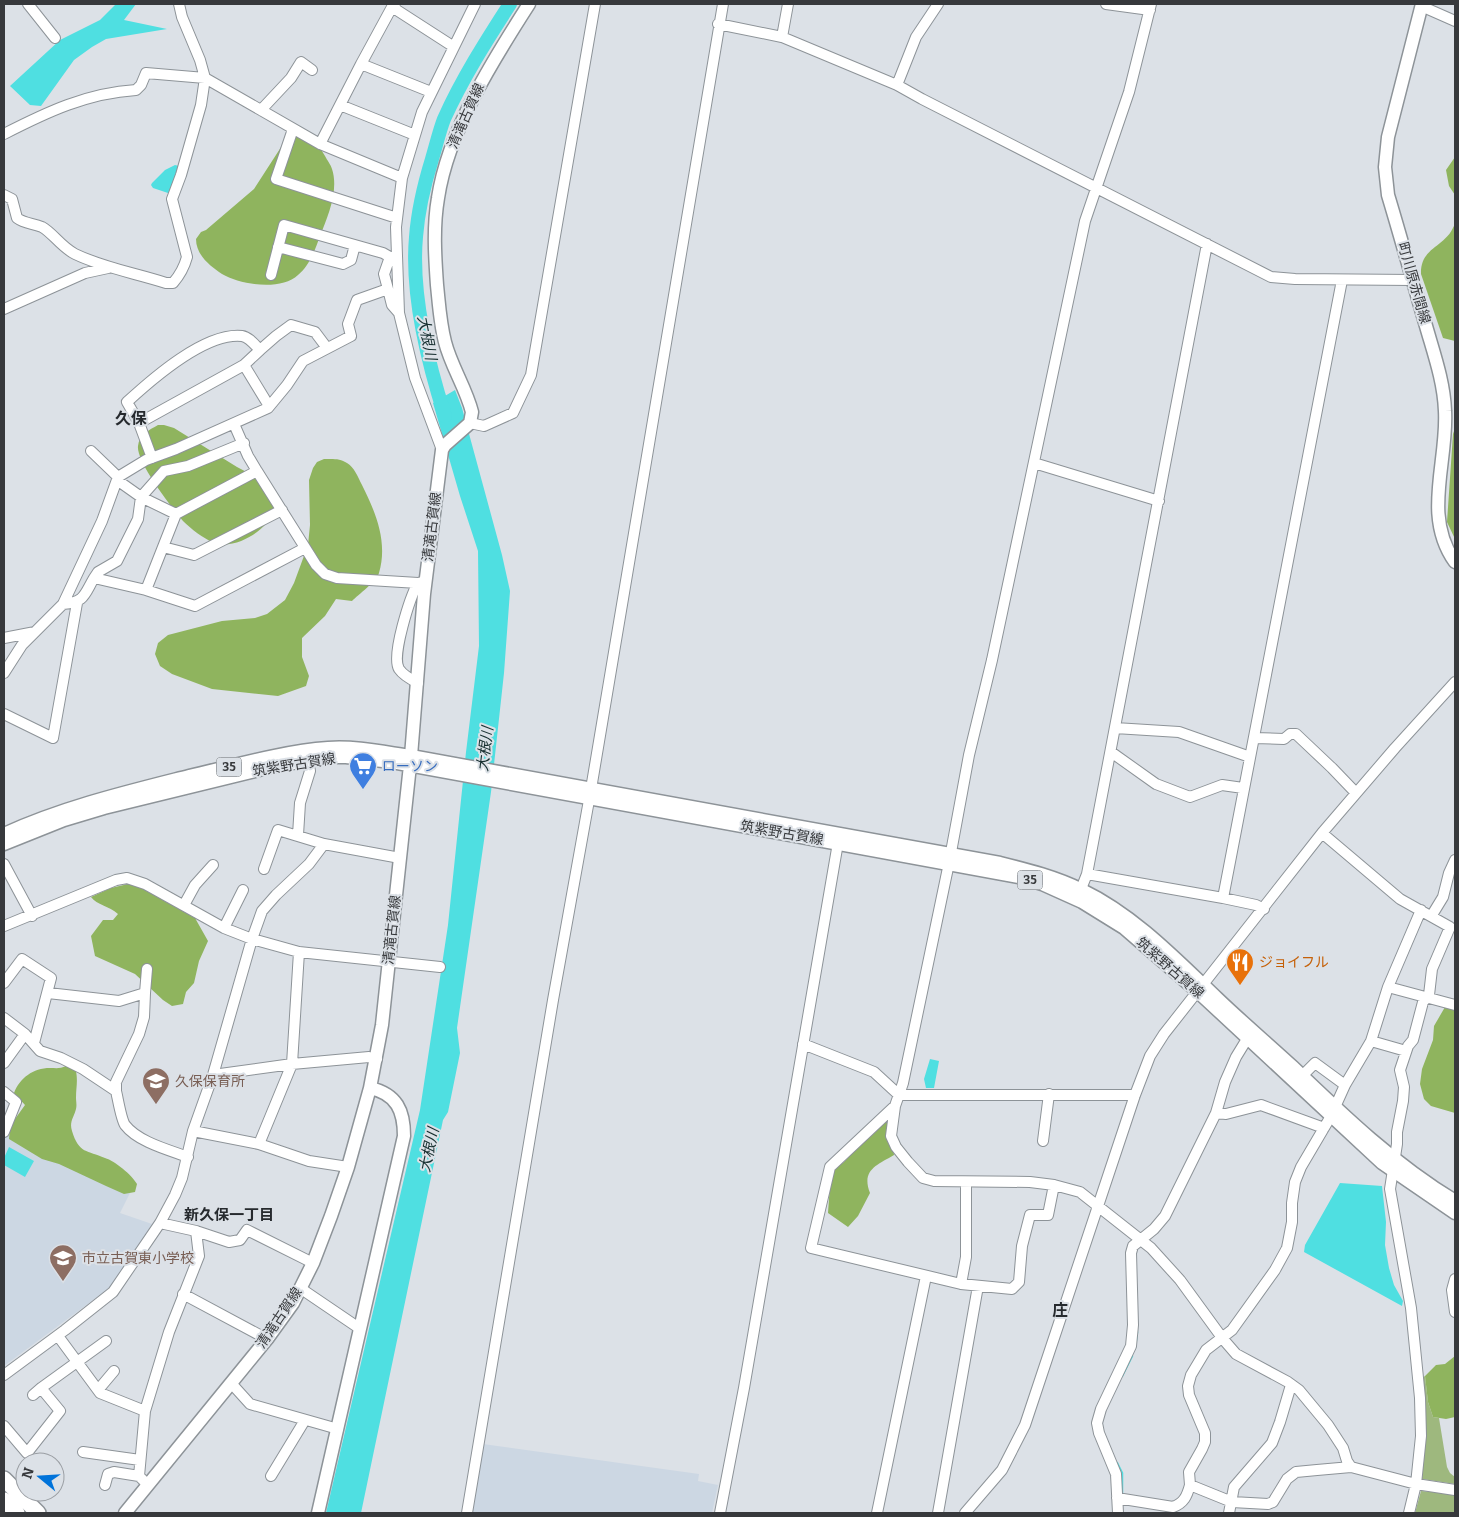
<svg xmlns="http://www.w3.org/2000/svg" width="1459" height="1517" viewBox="0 0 1459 1517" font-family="Bitter,'Noto Sans JP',serif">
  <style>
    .built { fill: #ccd7e3 }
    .green { fill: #9eb87e }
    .forest { fill: #8fb45e }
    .water { fill: #4fdfe1 }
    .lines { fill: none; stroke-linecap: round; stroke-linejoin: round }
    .stream { stroke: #4fdfe1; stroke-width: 2.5 }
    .river { stroke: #4fdfe1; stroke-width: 14 }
    .minor-casing { stroke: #8d9398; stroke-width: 12 }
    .major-casing { stroke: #8d9398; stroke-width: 15 }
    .highway-casing { stroke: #8d9398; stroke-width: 18 }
    .minor { stroke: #fff; stroke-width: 10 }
    .major { stroke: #fff; stroke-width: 12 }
    .highway { stroke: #fff; stroke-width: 15 }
    .labels { text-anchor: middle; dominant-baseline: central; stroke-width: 4; stroke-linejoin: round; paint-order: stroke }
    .shield { fill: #dce1e7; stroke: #686b6f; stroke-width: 1 }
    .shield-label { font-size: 12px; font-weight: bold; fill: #37393c }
    .street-label { font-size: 14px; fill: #37393c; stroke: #dce1e7 }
    .shop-label { font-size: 14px; fill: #366cbe; stroke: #dce1e7; text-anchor: start }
    .food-label { font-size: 14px; fill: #c56008; stroke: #dce1e7; text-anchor: start }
    .education-label { font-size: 14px; fill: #785e54; stroke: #dce1e7; text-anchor: start }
    .water-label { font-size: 15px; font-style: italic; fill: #172f30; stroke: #dce1e7 }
    .neighbourhood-label { font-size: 15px; font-weight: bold; fill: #262a2e; stroke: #dce1e7 }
    .quarter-label { font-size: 16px; font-weight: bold; fill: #262a2e; stroke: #dce1e7 }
  </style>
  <rect width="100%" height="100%" fill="#dce1e7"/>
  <!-- built -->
  <path class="built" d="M6,1134L131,1191L120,1213L152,1224L112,1286L4,1366V1136Z
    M483,1444L699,1474L698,1481L718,1485L712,1513H472Z"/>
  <!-- green -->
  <path class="green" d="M1425,1376L1428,1402L1433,1417L1439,1418L1447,1467L1450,1473L1455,1477V1484L1422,1479L1425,1442L1422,1378Z
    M1421,1491L1455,1494V1513H1415Z"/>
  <!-- forest -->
  <path class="forest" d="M296,133C302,135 310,137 314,140C318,144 322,151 325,156C327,160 331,165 332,169C339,190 328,216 320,236C315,250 310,265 298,275C281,291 241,285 222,274C210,266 196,255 196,239L201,232L206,230L254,189L285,141Z
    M1455,157V195L1449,186L1446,170Z
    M1455,223V341L1443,338L1421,274C1420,246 1447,248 1455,223Z
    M158,425H164L174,428L237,467L271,485L278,497C275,513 270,522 257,532C247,540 228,548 214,543C203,538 191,529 183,521C172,508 136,462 138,446C139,435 149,430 158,425Z
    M1455,428V539L1447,522L1453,434Z
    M324,459C332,459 340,458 347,463C354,467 358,477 362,485C376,513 388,542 379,573C377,581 358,595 352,601L336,599L325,616L302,638V657L309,676L306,686L278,696L212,689L172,674L160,666L155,654L158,643L168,635L222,621L255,618L267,614L285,600L294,583L308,545L310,525L309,480L313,468L317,462Z
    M128,884L143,889L195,918L208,941L199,961L194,983L186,992L183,1004L172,1006L163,1000L135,974L95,956L91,936L103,920H113L118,914C109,906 97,905 91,897L111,888Z
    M1445,1007L1455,1009V1113L1431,1106L1424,1099L1420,1084L1422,1069L1433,1040L1434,1026Z
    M66,1066L76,1071C78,1082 76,1087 76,1098C76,1101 77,1105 76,1109C74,1117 69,1122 72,1131C79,1154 87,1150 105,1158C115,1161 132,1175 137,1184L135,1192L124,1194L106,1186L59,1164L42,1159L9,1139L10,1126L25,1105L14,1093C20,1078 33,1068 50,1068C56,1068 60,1069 66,1066Z
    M887,1116L890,1117L894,1155C877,1165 861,1170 870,1193L858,1216L848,1227L828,1213L830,1184L834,1169L844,1162Z
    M1455,1356V1417L1446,1419L1433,1417L1428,1402L1425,1376L1436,1365L1445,1364Z"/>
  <!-- water -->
  <path class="water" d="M116,4H136L124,20L167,29L106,39L92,47L74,60L41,106L30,105L10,86L60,40L100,20Z
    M175,165L179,166L170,192L168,193L153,188L151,185L152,183L165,170Z
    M455,390L462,408L502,555L510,591L504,673L491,792L457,1028L460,1053L448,1112L443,1120L361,1513H326L420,1110L448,925L466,752L479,646L478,551L460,496L433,403Z
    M930,1059L939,1061L934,1088H926L924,1079Z
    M9,1147L34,1161L25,1177L4,1165V1158Z
    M1340,1183L1382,1186L1386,1222L1385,1245L1389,1268L1394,1285L1403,1301L1402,1306L1304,1252L1305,1245Z"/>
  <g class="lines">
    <!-- stream -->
    <path class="stream" d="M1135,1347L1137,1332
      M1122,1376L1132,1356
      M1117,1463L1122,1473V1497"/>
    <!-- river -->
    <path class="river" d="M445,416C428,363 411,293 416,237C418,210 424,185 432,159C436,146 439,132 444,119C462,79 486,41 510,4"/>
    <!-- minor casing -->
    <g class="minor-casing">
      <path id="minor" d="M28,4L55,38
        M1106,4L1150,10
        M1151,4L1129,92L1085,221L992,660L969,755L949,863L903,1083L895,1106L891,1136L896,1147L908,1162L923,1178L934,1181L1030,1182L1054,1185L1080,1192L1151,1248L1180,1280L1223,1339L1236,1354L1288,1382L1299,1390L1328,1425L1343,1448L1347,1461L1351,1467
        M1421,6L1455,21
        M392,7L454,47
        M718,24L782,37L897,85L922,99L1271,277L1295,279L1413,280
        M782,37L788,4
        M361,64L431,92
        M897,85L916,37L938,4
        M340,105L415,135
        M261,110L291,78L301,62L312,70
        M293,129L276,179L397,218
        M4,134C47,112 87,93 136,90L141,85L146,73L205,78L320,144L402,178
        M320,144L361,64L392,7L395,4
        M4,195L12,199L17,218C25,224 33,223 42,227C53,233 61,247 75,254C104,268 135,273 166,283H173C180,275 184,268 187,257L172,199L181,175L201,105L205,78L200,60L182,17L179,4
        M278,247L343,264L351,260L355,245
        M271,275L284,225L383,253L390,257
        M388,289L392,305L399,313
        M4,309L85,273L108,268
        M244,365L269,406
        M139,423L244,365L260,350
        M470,423L484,426L513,413L531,375L595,4
        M234,424L248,456L257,471
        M442,450L415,378L399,313L396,227L402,178L422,112L475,4
        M91,451L118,477
        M152,458L139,423L127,402C152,379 205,332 242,336C249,337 255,345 260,350L276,336L291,325L315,332L327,348
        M1034,463L1159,501
        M117,480L141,497L176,514L257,471L316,565L325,574L337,578L418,583L426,581
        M163,547L194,555L282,510
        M94,578L98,572L117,561L138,519L141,497L164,471L188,466L244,443
        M146,590L176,514
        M63,604C85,602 84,595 94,578L146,590L195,606L305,548
        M4,638L35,632
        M4,673L22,645L63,604L102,521L118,477L146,460L176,449L268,408L287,385L303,361L351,336L348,324L357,300L388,289L384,274L390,257H397
        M418,683C412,680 403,675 399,669C391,656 410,597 418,583
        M4,714L53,738L77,603
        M1115,728L1179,732L1250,757
        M1254,738L1284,739L1290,734H1296L1332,768L1356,793
        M1111,752L1156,784L1190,797L1222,785L1243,788
        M1322,833L1400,899L1450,927L1432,969L1429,995L1423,1002L1413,1040L1408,1046L1400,1070L1404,1087L1403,1101L1397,1132V1144L1390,1189L1411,1308L1420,1398L1421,1436L1416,1484L1409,1513
        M298,835L300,803L310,771L308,760
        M4,864L32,916
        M264,869L278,830L324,844
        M1087,874L1223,898L1256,905L1264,909
        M1081,889L1087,874L1207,244
        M1223,898L1342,280
        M184,905L195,885L213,865
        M1432,915L1443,897L1449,873L1455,860
        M4,926L116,880L127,878L145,884L224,928L252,939L299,952L440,967
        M224,928L243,890
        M4,983L22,959L51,978L34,1043
        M1388,987L1455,1005
        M48,993L119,1001L145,993L144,1017L139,1034L116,1082V1091
        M145,993L147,969
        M4,1018L25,1034L40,1051L61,1058L83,1069L116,1091C118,1099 121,1119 125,1125C138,1142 169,1150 188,1157
        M1371,1041L1406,1051
        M803,1044L874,1072L899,1095H1135
        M4,1063L25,1034
        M213,1075L292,1064L369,1057L377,1059
        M1302,1076L1315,1063L1345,1085
        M4,1092L16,1102L4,1132
        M895,1106L830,1167L811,1248L961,1284L1012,1289L1019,1282L1022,1246L1030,1215H1048L1054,1185
        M1216,1113L1226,1114L1261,1105L1324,1128
        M193,1131L259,1144L309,1161L348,1167
        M1043,1141L1049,1094
        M259,1144L292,1064L299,952
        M196,1231L229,1242L240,1240L247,1230L313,1263
        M1455,1279L1452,1290L1455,1312
        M961,1284L966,1257V1182
        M300,1288L356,1326L361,1327
        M183,1294L267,1339
        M58,1336L100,1393L145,1411
        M4,1375L65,1330L113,1292L160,1223L175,1195L182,1178L193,1131L213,1075L252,939L262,911L276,895L309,864L324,844L400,858
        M231,1383L250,1404L338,1429
        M41,1388L106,1341
        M98,1390L114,1371
        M4,1426L27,1453L60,1411L41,1388L33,1395
        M83,1452L140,1460
        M271,1476L305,1420
        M105,1485L108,1474L114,1472L139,1476
        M148,1485L139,1476L145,1411L169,1332L199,1256L196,1231L160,1223
        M1190,1485L1189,1472L1202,1449L1205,1442V1433L1189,1395L1188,1386L1191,1375L1206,1350L1232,1330L1275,1270L1287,1248L1292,1222V1203L1295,1182L1301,1167L1331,1116L1345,1085L1371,1041L1388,987L1421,910
        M1117,1498L1173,1507C1184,1503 1187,1496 1190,1485L1232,1502L1268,1504L1273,1502L1287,1479L1296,1472L1317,1470L1351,1467L1416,1484L1455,1490
        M467,1513L553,1000L591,789L723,4
        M720,1513L744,1388L839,837
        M877,1513L926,1276
        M938,1513L978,1286
        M965,1513L1002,1470L1025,1425L1135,1095L1150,1056L1164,1034L1322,833L1395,748L1455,682
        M1118,1513L1116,1474L1099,1433L1097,1423L1101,1409L1131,1346L1133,1325L1131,1253L1133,1246L1154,1229L1165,1216L1216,1113L1225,1082L1236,1057L1247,1039
        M1229,1513L1234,1487L1272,1443L1280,1422L1291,1385"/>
    </g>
    <!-- major casing -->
    <g class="major-casing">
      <path id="major" d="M1422,4L1388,137L1385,167L1388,195C1401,238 1413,282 1426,326C1434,354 1444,382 1445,411C1448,462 1422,516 1455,562
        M4,834C63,807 126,792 189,776C232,766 284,751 328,748C356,746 383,752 411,756L1000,863C1028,870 1056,877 1082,890C1134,915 1176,959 1217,998C1242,1022 1268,1044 1293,1067C1344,1116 1394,1164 1455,1201
        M4,844L64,820L104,808L263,769L308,760L328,757H346L392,762L1019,877L1042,884L1082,902L1124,928L1198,992L1382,1163L1455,1213
        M125,1513L267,1339L293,1303L313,1263L331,1216L348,1167L370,1088L382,1025L411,756L424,594L442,450L445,445L470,423L472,412C466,388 451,366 445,342C440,323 439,304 437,285C435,257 433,227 438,198C448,131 493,60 529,4
        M318,1513L404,1136C404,1111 397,1094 370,1088"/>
    </g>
    <!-- highway casing -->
    <g class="highway-casing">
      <path id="highway" d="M4,1479L38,1513
        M4,1500L17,1513"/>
    </g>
    <!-- minor -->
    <use href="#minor" class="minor"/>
    <!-- major -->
    <use href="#major" class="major"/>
    <!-- highway -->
    <use href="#highway" class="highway"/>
  </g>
  <!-- icons -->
  <defs>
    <g id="supermarket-pin" transform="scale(1.4375)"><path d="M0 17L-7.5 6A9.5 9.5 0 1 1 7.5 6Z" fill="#3f7fe0" stroke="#dce1e7"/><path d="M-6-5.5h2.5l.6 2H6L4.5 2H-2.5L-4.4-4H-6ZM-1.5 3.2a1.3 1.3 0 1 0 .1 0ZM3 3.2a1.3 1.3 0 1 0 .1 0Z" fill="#fff"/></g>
    <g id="restaurant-pin" transform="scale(1.4375)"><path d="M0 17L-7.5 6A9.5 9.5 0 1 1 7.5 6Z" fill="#e8710a" stroke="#dce1e7"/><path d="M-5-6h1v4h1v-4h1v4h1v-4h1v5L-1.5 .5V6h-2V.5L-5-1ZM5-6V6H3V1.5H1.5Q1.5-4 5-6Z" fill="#fff"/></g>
    <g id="school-pin" transform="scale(1.4375)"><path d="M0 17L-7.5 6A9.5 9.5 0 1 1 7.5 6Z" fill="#8d6e63" stroke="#dce1e7"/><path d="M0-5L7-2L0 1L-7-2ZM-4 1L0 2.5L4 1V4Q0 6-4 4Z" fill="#fff"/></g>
  </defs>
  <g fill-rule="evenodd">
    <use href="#supermarket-pin" x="363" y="766"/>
    <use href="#restaurant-pin" x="1240" y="962"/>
    <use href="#school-pin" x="156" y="1081"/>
    <use href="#school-pin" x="63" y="1258"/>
  </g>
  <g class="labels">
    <!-- shield labels -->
    <g class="shield">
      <rect x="216.5" y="757.5" width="25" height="19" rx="4"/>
      <rect x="1017.5" y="870.5" width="25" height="19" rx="4"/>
    </g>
    <g class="shield-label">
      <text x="229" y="767">35</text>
      <text x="1030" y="880">35</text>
    </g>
    <!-- street labels -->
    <g class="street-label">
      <text transform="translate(466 116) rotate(-66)">清滝古賀線</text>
      <text transform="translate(1414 283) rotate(74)">町川原赤間線</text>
      <text transform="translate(432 527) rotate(-83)">清滝古賀線</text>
      <text transform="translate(294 765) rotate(-9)">筑紫野古賀線</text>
      <text transform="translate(782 833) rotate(10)">筑紫野古賀線</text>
      <text transform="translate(392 930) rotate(-84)">清滝古賀線</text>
      <text transform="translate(1170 968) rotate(41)">筑紫野古賀線</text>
      <text transform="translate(279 1318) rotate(-56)">清滝古賀線</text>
    </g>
    <!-- shop labels -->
    <g class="shop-label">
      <text x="382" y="766">ローソン</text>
    </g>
    <!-- food labels -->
    <g class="food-label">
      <text x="1259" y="962">ジョイフル</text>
    </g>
    <!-- education labels -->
    <g class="education-label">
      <text x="175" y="1081">久保保育所</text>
      <text x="82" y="1258">市立古賀東小学校</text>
    </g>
    <!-- water labels -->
    <g class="water-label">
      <text transform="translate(427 338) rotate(79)">大根川</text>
      <text transform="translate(485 749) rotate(-83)">大根川</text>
      <text transform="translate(429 1150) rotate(-78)">大根川</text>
    </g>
    <!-- neighbourhood labels -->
    <g class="neighbourhood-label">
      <text x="229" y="1215">新久保一丁目</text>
    </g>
    <!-- quarter labels -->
    <g class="quarter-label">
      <text x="131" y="418">久保</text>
      <text x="1060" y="1310">庄</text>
    </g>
  </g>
  <!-- border -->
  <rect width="1459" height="1517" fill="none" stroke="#37393c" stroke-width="10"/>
  <!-- north arrow -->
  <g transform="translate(40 1477) rotate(288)"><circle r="24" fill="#dce1e7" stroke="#9a9ea3"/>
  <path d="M0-4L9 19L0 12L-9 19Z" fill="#0073da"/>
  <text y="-8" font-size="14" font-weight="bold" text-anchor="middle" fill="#37393c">N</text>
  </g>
</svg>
